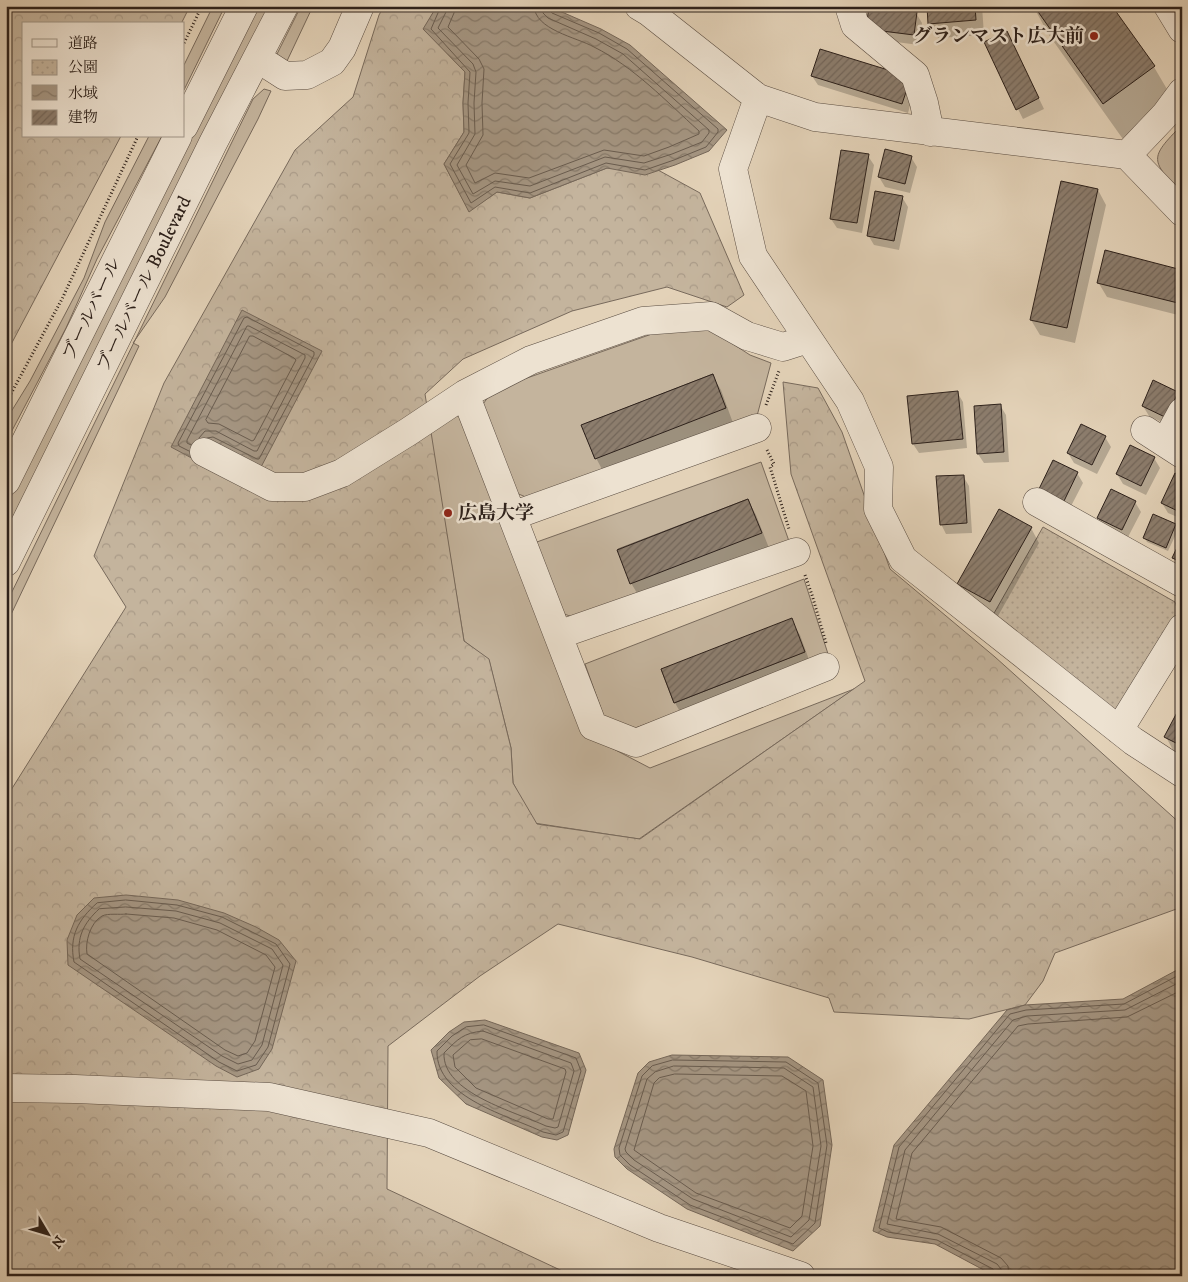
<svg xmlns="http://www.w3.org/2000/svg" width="1188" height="1282" viewBox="0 0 1188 1282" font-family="'IM FELL DW Pica','Noto Serif JP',serif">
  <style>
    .grass { fill: #c4b49d; stroke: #786a5c; fill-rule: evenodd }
    .forest { fill: url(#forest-crowns); stroke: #786a5c }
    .park { fill: url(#park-dots); stroke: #786a5c }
    .water { fill: url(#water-waves); stroke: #756759 }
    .shadow { fill: #0003 }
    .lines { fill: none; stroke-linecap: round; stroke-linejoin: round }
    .shore { stroke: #695c4f; stroke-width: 1 }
    .building { fill: url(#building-hatch); stroke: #2d211b }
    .minor-casing { stroke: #5a4d42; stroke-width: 29 }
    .path { stroke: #2d211b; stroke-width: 3; stroke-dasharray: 1 2.5; stroke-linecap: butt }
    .minor { stroke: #ede2d1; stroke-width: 28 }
    .poi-dot { fill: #8f2418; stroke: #ede2d1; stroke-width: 2 }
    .labels { text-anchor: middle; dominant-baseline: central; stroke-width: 5; stroke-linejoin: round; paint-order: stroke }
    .poi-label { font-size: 19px; font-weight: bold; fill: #2d211b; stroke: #ede2d1; text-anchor: end }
    .street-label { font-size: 19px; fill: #2d211b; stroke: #ede2d1 }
  </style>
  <defs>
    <pattern id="forest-crowns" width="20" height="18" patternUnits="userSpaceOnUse" patternTransform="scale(1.25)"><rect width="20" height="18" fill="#c4b49d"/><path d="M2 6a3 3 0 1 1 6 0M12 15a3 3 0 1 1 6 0" fill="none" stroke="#a99a87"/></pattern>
    <pattern id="park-dots" width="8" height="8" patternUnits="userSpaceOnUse" patternTransform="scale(1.25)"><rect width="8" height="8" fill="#c4b49d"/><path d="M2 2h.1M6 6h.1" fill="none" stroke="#a99a87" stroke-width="1.8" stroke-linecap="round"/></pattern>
    <pattern id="water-waves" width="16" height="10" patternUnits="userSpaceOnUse" patternTransform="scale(1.25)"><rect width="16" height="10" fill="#a59683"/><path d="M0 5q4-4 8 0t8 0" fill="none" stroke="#877a6a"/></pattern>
    <pattern id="building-hatch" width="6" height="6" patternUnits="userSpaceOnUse" patternTransform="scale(1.25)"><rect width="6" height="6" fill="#8c7d6d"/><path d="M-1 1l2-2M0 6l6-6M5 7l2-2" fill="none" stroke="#736659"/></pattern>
  </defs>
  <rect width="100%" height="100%" fill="#e3d2b8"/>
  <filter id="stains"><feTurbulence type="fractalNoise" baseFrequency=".004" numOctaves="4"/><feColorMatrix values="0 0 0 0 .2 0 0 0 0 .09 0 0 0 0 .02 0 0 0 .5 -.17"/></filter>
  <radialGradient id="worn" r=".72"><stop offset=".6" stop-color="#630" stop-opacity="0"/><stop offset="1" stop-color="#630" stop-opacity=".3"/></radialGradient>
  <!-- grass -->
  <path class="grass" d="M213,6H225L184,90V65Z
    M259,6H269L6,532V507L107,304L86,320Z
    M301,6H313L287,61L281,68L276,56Z
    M264,89L271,91L258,119L165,297L133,343L139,346L6,625V604L253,99Z
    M1182,125V194C1151,160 1148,159 1182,125Z
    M149,136H162L97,259L66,328L6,442V420L30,381L84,278L105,222Z
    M689,326L713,331L750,355L771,363L757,416L528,498L514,492L481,407L493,390L666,329ZM713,374L595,459L582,425Z
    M445,411L460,417L581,732L650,768L854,689L639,839L534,823L513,783L511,748L489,660L464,641L429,426Z
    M761,462L790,544L577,619L562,613L534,543ZM748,499L761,533L617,550L618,549Z
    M804,579L829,657L630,730L604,717L585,664ZM804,652L674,703L661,669Z"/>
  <!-- forest -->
  <path class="forest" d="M6,6H190L181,24H24V136H121L6,354Z
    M384,6H437L424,29L465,72L463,103L464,132L444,164L469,211L497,192L530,198L607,168L658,170L700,193L744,295L727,307L667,287L572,311L463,359L425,394L464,641L489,659L511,748L513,783L537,824L640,839L865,681L791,474L783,382L818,388L842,432L890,569L995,657L1182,825V907L1055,953L1043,981L1025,1005L969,1019L834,1012L829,998L692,957L558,924L480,976L388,1046L387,1189L573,1276H6V798L126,607L94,556L164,383L295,150L353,97L379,15Z"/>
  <!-- park -->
  <path class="park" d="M1043,527L1175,602L1181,620L1115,723L993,615Z"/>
  <!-- water -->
  <path class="water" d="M437,6H548L601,29L630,45L727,130L709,151L675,165L645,175L607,168L530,198L497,192L469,212L444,164L464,132L463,103L465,72L423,29Z
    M242,310L322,351L261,467L199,462L171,447Z
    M126,895L178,900L224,913L256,927L279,940L296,961L272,1049L259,1069L237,1077L216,1066L68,965L67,940L77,915L94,898Z
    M1177,970L1182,972V1235L1178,1276H995L935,1244L887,1237L873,1231L894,1145L1007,1010L1025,1005L1123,999Z
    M485,1020L579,1053L586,1070L568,1135L557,1140L542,1137L466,1104L439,1078L431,1050L449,1032L464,1022Z
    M672,1055L788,1057L823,1080L832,1145L820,1226L793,1251L687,1209L627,1169L615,1157L614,1149L638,1073L649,1062Z"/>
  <!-- shadow -->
  <path class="shadow" d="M686,6H695L689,11Z
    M928,6H982L984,35L938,38L929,24Z
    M1033,6H1111L1154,67L1181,113L1130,149L1049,35Z
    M916,13L922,23L919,45L873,39L867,29Z
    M1012,42L1044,109L1023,119L985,43Z
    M812,76L915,87L908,113L818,85Z
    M868,156L874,165L862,233L837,228L831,219Z
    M911,157L917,167L910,193L885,187L879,177Z
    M1098,190L1106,205L1075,343L1040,335L1031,320Z
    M902,197L908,207L899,250L874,245L868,235Z
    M1182,271V316L1107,297L1098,282Z
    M712,375L721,390L733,423L604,473L596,458Z
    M957,392L963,402L967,448L919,453L913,444Z
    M1178,393L1182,400L1172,427L1149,416L1143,406Z
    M1000,405L1006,415L1009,462L984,463L978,454Z
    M1105,437L1111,447L1097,474L1074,463L1068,453Z
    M1154,458L1160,468L1146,495L1123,484L1117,474Z
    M1077,473L1083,483L1069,510L1046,499Z
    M963,476L969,486L972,533L946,534L941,524Z
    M1182,478V519L1168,513L1162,503Z
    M748,500L756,515L769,548L640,598L631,583Z
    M1135,502L1141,512L1127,539L1104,528L1098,518Z
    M1175,525L1178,530L1168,551L1147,542L1144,537Z
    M1031,528L1039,543L998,616L967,599L958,584Z
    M1182,540V565L1176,562L1174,558Z
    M791,620L800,635L812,668L683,717L675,703Z
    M1182,705V756L1174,752L1166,737Z"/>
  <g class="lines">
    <!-- shore -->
    <path class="shore" d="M441,6L431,29L470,72L468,103L469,133L450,164L471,203L495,187L530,193L606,163L645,170L674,160L706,147L718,132V129L627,49L599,33L552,13L549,10L548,6
      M447,6L446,12L438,28L473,64L476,72L474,103L475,134L457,165L473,194L495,181L530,186L605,157L644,163L672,154L702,142L709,133V130L623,54L596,39L548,18L543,13L542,6
      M455,6L454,13L448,27L479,59L484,69L482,103L483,135L466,165L475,183L495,173L529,178L604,150L644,156L669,147L699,134V131C666,101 634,67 594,47C576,37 535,30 534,6
      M250,336H253L294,358L296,360L254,440L252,441L219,424L208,423L206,420Z
      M191,445L187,443V440L247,326H249L305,355V358L257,451H254L216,431H205L199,438
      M189,451L179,446L178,443L244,318L247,317L314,352V355L259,459H257L213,437L207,438
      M126,900L177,905L222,917L276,944L290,964L268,1047L256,1065L237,1071L219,1062L74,962C69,936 78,920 97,903Z
      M126,907L176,911L220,923L272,949L283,965L262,1045L252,1060L238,1064L222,1056L80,959C76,937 84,923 99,909Z
      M126,914L174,918L217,930L266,955L275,967L255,1041L247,1053L238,1056L225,1050L87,954C85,942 90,923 102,916C108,913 120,915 126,914Z
      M484,1025L576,1058L581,1071L563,1132L556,1135L543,1132C510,1116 436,1098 437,1051L452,1036L466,1027Z
      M483,1031L571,1063L574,1071L558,1127L555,1128L546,1126C516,1112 442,1093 444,1053C458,1039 463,1033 483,1031Z
      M482,1039L565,1069L566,1072L553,1119H548L476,1088L455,1067L453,1055L470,1040Z
      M673,1060L786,1062L818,1083L827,1145L815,1223L793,1244L690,1205L630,1165L620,1155L619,1148L642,1076L652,1066Z
      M674,1066L784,1068L813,1087L821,1146L809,1220L791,1237L693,1199L634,1160L626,1152L625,1149L647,1079L655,1072Z
      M675,1074L782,1076L806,1091L813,1146L802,1216L790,1228L696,1193L634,1150L654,1083L659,1078Z
      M996,1276L993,1269L937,1240L888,1232L879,1228L899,1147L1010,1014L1026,1010L1124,1004L1177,976H1182
      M1002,1276L1001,1269L997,1264L938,1234L887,1224L905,1150L1013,1020L1027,1016L1125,1010L1178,983L1182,982
      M1009,1276L1008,1266L1001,1258L941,1227L896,1219L912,1153L1018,1026L1028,1024L1127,1017L1182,990"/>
  </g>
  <!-- building -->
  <path class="building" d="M869,6L917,12L914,35L866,29Z
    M927,6H975L976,20L928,24Z
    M1034,6H1112L1155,66L1103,104Z
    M1007,31L1039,98L1016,110L984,42Z
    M820,49L911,77L902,104L811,76Z
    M885,149L912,156L905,184L878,177Z
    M841,150L869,154L857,223L830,219Z
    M1061,181L1098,189L1067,328L1030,320Z
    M875,191L903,196L894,241L867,236Z
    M1105,250L1182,270V304L1097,283Z
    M713,374L726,408L595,459L581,425Z
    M1153,380L1178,392L1167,418L1142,406Z
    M958,391L963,439L912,444L907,396Z
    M1001,404L1004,452L977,454L974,406Z
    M1081,424L1106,436L1092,465L1067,453Z
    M1130,445L1155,457L1141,486L1116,474Z
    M1053,460L1078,472L1064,501L1039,489Z
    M1175,473L1182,477V513L1161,503Z
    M964,475L967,523L940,525L936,476Z
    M1111,489L1136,501L1122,530L1097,518Z
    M748,499L762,533L630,584L617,550Z
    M999,509L1032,527L990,602L957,584Z
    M1153,514L1176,524L1166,548L1143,538Z
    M1182,537V562L1172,558Z
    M792,618L805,652L674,703L661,669Z
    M1182,703V746L1164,737Z"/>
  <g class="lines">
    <!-- minor casing -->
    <g class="minor-casing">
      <path id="minor" d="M639,6L649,12L758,98L815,117L1127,155L1182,212
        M849,6L855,25L915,75L924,103L930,132
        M1168,6L1182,29
        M257,58L285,76L307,75L332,62L342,48L360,6
        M758,98L733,169L753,256L850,401L879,467L878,509L903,559L1133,741L1182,773
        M184,126L244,6
        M1127,155L1165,115L1182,92
        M465,394L593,726L636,743L825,667
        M1145,430L1182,454
        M1165,443L1182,412
        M204,452L272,487H305L342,473L408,432L465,394L531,360L643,321L711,316L747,336L783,347L808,339
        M6,481L178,136
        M1037,502L1182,583
        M512,516L757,428
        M6,562L213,143L284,6
        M558,635L796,552
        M1119,730L1182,628
        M6,1088L75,1089L269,1097L429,1133L659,1228L801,1276"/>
    </g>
    <!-- path -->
    <path class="path" d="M184,43L202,6
      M6,403L62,299L138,136
      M766,405L779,371
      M767,450L774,464L770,467L789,529
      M805,575L812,595L826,643"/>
    <!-- minor -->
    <use href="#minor" class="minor"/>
  </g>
  <!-- markers -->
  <g class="poi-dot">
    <circle cx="1094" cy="36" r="5"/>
    <circle cx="448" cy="513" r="5"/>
  </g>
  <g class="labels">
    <!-- poi labels -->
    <g class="poi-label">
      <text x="1084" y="36">グランマスト広大前</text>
      <text x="458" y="513" text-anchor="start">広島大学</text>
    </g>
    <!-- street labels -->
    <g class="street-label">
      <text transform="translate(144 284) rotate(-64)">ブールバール Boulevard</text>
      <text transform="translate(92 309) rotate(-64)">ブールバール</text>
    </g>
  </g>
  <!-- margin -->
  <rect width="1188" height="1282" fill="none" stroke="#e3d2b8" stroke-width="25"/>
  <rect x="8" y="8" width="1173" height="1267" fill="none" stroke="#2d211b" stroke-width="2.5"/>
  <rect x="12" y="12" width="1163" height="1257" fill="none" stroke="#2d211b"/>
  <!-- legend -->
  <rect x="22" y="22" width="162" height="115" fill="#ede2d1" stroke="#a09588"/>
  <rect x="32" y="39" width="25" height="8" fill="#ede2d1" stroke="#a09588"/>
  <text x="68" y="48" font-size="15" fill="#2d211b">道路</text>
  <rect x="32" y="60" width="25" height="15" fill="url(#park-dots)" stroke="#a09588"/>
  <text x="68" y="72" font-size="15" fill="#2d211b">公園</text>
  <rect x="32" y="85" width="25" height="15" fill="url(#water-waves)" stroke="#a09588"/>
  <text x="68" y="98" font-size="15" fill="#2d211b">水域</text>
  <rect x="32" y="110" width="25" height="15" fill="url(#building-hatch)" stroke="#a09588"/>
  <text x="68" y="122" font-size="15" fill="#2d211b">建物</text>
  <!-- north arrow -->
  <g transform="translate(48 1234) rotate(128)" stroke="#ede2d1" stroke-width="4" paint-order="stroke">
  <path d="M0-4L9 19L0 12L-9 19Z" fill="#2d211b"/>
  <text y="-8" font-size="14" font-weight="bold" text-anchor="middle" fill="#2d211b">N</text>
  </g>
  <rect width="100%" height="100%" filter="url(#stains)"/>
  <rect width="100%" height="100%" fill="url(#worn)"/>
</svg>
